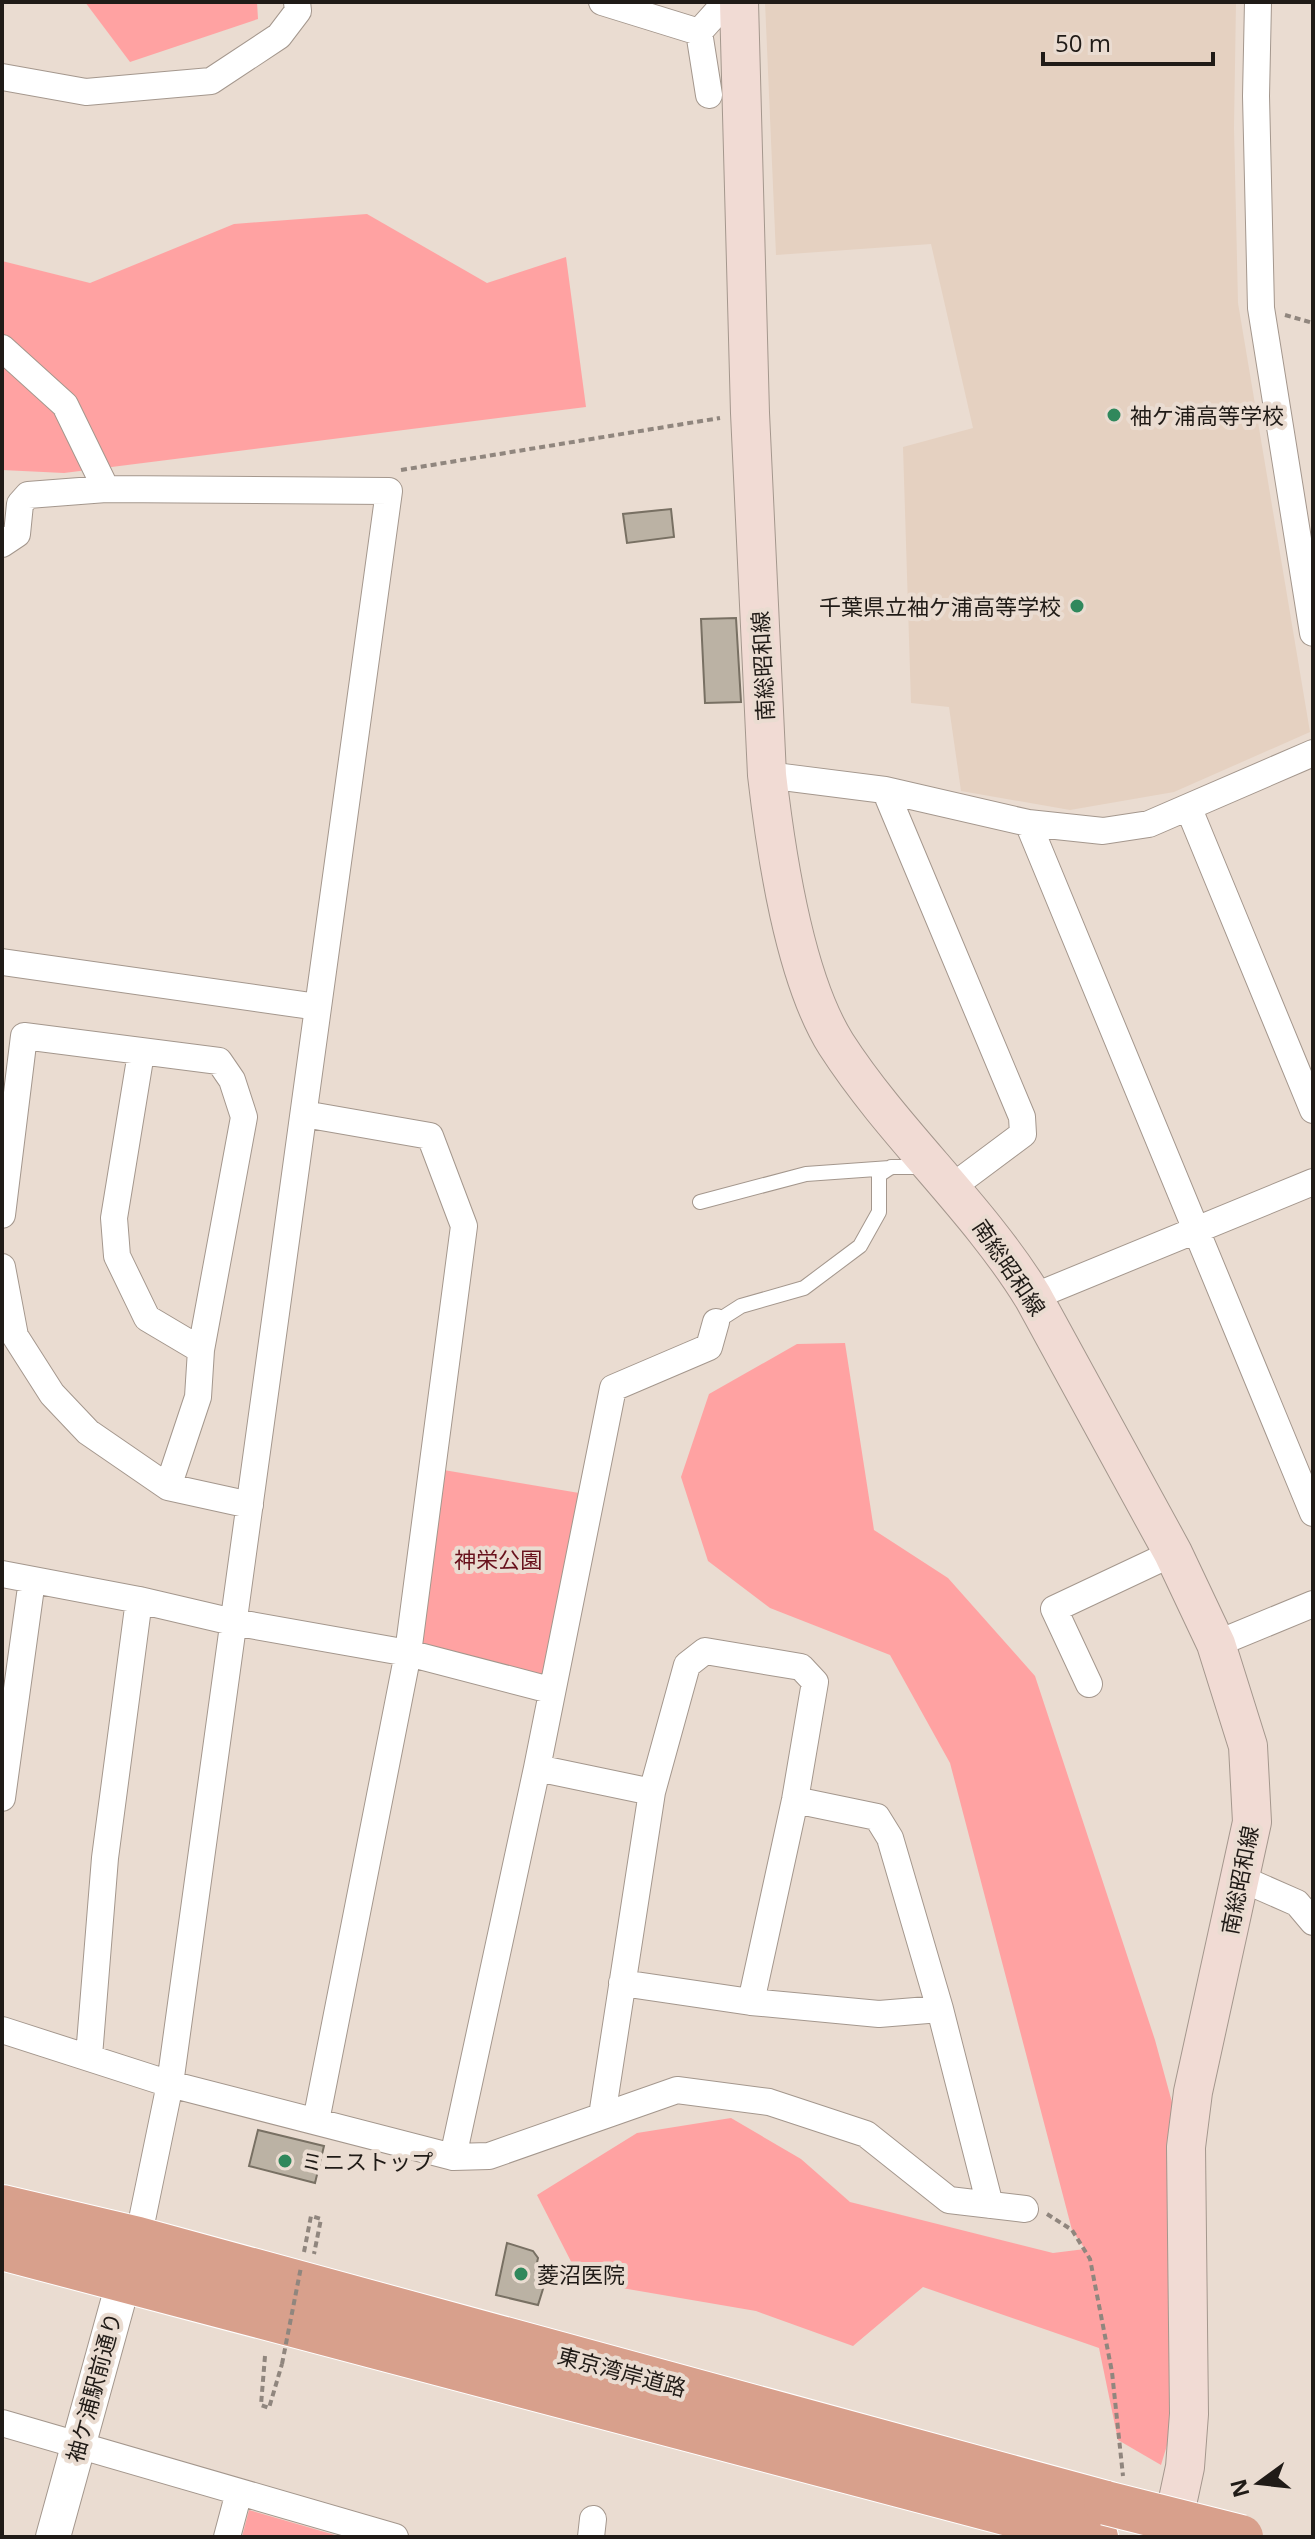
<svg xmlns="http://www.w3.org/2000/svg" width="1315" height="2539" viewBox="0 0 1315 2539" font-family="'Open Sans','Noto Sans JP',sans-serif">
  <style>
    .built { fill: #e5d1c1 }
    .green { fill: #ffa2a2 }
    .building { fill: #bbb2a4; stroke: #787063; stroke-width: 2 }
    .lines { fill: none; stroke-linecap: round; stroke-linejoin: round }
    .service-casing { stroke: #a4978d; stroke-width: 16 }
    .minor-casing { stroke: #a4978d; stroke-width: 28 }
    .tertiary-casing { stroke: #a4978d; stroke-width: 36 }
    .secondary-casing { stroke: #a4978d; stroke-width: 40 }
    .trunk-casing { stroke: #fff; stroke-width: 46 }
    .path { stroke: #90867e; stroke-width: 4; stroke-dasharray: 6 4; stroke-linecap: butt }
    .service { stroke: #fff; stroke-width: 14 }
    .minor { stroke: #fff; stroke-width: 26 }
    .tertiary { stroke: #fff; stroke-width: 34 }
    .secondary { stroke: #f1dbd4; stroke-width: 38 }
    .trunk { stroke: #d8a08c; stroke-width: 44 }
    .trunk-bridge-casing { stroke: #fff; stroke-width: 46; stroke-linecap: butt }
    .path-bridge { stroke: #90867e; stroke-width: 4; stroke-dasharray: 6 4; stroke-linecap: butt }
    .trunk-bridge { stroke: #d8a08c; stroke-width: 44 }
    .poi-dot { fill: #30885c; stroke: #eadcd1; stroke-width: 3 }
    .labels { text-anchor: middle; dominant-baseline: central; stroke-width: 8; stroke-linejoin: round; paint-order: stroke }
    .poi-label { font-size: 22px; fill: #201b17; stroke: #eadcd1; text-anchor: start }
    .street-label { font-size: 22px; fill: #201b17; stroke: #eadcd1 }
    .park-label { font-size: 22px; fill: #68111c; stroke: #eadcd1 }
  </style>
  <rect width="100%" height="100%" fill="#eadcd1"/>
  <!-- built -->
  <path class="built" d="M765,2H1236L1234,128L1238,303L1310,732L1174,792L1070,810L961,791L949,707L911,703L903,447L973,428L931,244L776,255Z"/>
  <!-- green -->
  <path class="green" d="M85,2H257L258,19L130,62Z
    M367,214L487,283L566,257L586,407L64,473L2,470V261L90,283L234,224Z
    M845,1343L874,1530L948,1578L1035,1676L1155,2040L1173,2106L1190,2369L1161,2465L1118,2440L1099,2348L923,2287L853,2346L756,2311L581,2281L537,2195L637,2133L731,2118L801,2159L850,2202L1053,2253L1085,2249L1072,2230L950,1763L890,1655L770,1608L708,1561L681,1477L709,1394L797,1344Z
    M432,1468L591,1495L550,1690L408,1653Z
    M249,2510L342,2537H242Z"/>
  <!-- building -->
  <path class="building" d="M671,509L674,537L627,543L623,514Z
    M736,618L741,702L705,703L701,619Z
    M258,2130L324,2146L315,2183L249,2166Z
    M507,2243L533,2251L538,2258L535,2272L547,2276L538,2305L496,2295Z"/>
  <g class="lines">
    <!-- service casing -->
    <g class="service-casing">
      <path id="service" d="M700,1202L806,1174L890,1168
        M716,1322L741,1306L804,1288L860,1246L879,1212V1175L891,1167H924"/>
    </g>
    <!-- minor casing -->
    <g class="minor-casing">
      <path id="minor" d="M602,2L699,32
        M1258,2L1256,96L1261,308L1313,633
        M2,77L86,92L211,81L279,36L298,11L297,2
        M709,95L699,32L726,2
        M2,348L65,405L106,489
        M2,544L17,534L20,504L28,495L106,489L389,491L170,2084L138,2239
        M767,775L885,790L1028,823L1103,831L1149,824L1313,753
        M885,790L1022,1117L1023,1134L952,1187
        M1189,809L1313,1110
        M1028,823L1313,1513
        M2,962L318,1007
        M141,1053L114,1218L117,1256L147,1318L201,1350L198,1397L168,1487
        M304,1114L430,1136L464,1226L408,1653L316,2121
        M2,1215L24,1036L219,1061L232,1080L244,1117L201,1350
        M2,1267L15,1336L52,1394L88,1432L168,1487L250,1505
        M1033,1297L1313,1182
        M2,1574L139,1600L233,1622L408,1653L550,1690
        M1216,1644L1313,1604
        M1089,1684L1054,1609L1173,1553
        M537,1768L652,1792
        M2,1798L32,1580
        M795,1800L877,1817L890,1838L940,2009L990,2205
        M1240,1878L1297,1903L1313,1922
        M622,1983L751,2002L879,2014L940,2009
        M2,2030L170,2084L453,2157L489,2156L677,2090L769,2102L866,2134L949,2200L1025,2209
        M89,2056L105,1858L139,1600
        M602,2116L652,1792L687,1665L705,1651L801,1667L815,1682L795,1800L751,2002
        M453,2157L537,1768L613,1388L709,1347L716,1322
        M2,2423L395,2537
        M227,2537L239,2492
        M591,2537L593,2519"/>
    </g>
    <!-- tertiary casing -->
    <g class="tertiary-casing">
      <path id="tertiary" d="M53,2537L130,2258"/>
    </g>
    <!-- secondary casing -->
    <g class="secondary-casing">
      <path id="secondary" d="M739,2L750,413L767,775C776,853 794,977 836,1044C894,1134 977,1206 1033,1297L1173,1553L1216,1644L1248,1746L1252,1822L1193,2092L1186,2147L1189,2414L1185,2467L1170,2537"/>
    </g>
    <!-- trunk casing -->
    <g class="trunk-casing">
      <path id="trunk" d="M2,2207L138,2239L1106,2503
        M2,2248L1096,2537"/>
    </g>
    <!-- path -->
    <path class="path" d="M1285,315L1313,323
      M401,470L720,418
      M1047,2214L1072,2230L1090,2259L1112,2372L1123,2476
      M304,2252L311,2216L321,2219L314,2254
      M265,2356L261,2405L269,2408L282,2364"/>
    <!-- service -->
    <use href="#service" class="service"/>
    <!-- minor -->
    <use href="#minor" class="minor"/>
    <!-- tertiary -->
    <use href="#tertiary" class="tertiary"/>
    <!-- secondary -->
    <use href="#secondary" class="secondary"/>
    <!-- trunk -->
    <use href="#trunk" class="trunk"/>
    <!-- trunk-bridge casing -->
    <g class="trunk-bridge-casing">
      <path id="trunk-bridge" d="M1106,2503L1241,2537"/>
    </g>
    <!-- path-bridge -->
    <path class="path-bridge" d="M282,2364L301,2267"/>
    <!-- trunk-bridge -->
    <use href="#trunk-bridge" class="trunk-bridge"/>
  </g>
  <!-- markers -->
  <g class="poi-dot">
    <circle cx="1114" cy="415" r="8"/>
    <circle cx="1077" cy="606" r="8"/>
    <circle cx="285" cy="2161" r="8"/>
    <circle cx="521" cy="2274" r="8"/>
  </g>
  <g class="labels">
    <!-- poi labels -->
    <g class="poi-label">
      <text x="1130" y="415">袖ケ浦高等学校</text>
      <text x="1061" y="606" text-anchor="end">千葉県立袖ケ浦高等学校</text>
      <text x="301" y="2161">ミニストップ</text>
      <text x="537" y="2274">菱沼医院</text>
    </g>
    <!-- street labels -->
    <g class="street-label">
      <text transform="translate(762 666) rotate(-93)">南総昭和線</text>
      <text transform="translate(1010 1267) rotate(56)">南総昭和線</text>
      <text transform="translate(1239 1880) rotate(-79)">南総昭和線</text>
      <text transform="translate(622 2371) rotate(15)">東京湾岸道路</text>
      <text transform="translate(93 2387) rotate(-75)">袖ケ浦駅前通り</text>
    </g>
    <!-- park labels -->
    <g class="park-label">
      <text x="498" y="1559">神栄公園</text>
    </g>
  </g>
  <!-- border -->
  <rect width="1315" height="2539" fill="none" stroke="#201b17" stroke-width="8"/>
  <!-- north arrow -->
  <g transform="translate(1259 2483) rotate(255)" stroke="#eadcd1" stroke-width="6" paint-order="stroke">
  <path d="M0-6L14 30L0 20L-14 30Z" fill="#201b17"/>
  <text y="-12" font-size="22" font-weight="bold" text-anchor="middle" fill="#201b17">N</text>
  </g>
  <!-- scale -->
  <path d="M1043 52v12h170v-12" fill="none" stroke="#201b17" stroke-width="4"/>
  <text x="1055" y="52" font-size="24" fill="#201b17" stroke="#eadcd1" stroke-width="6" paint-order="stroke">50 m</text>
</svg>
